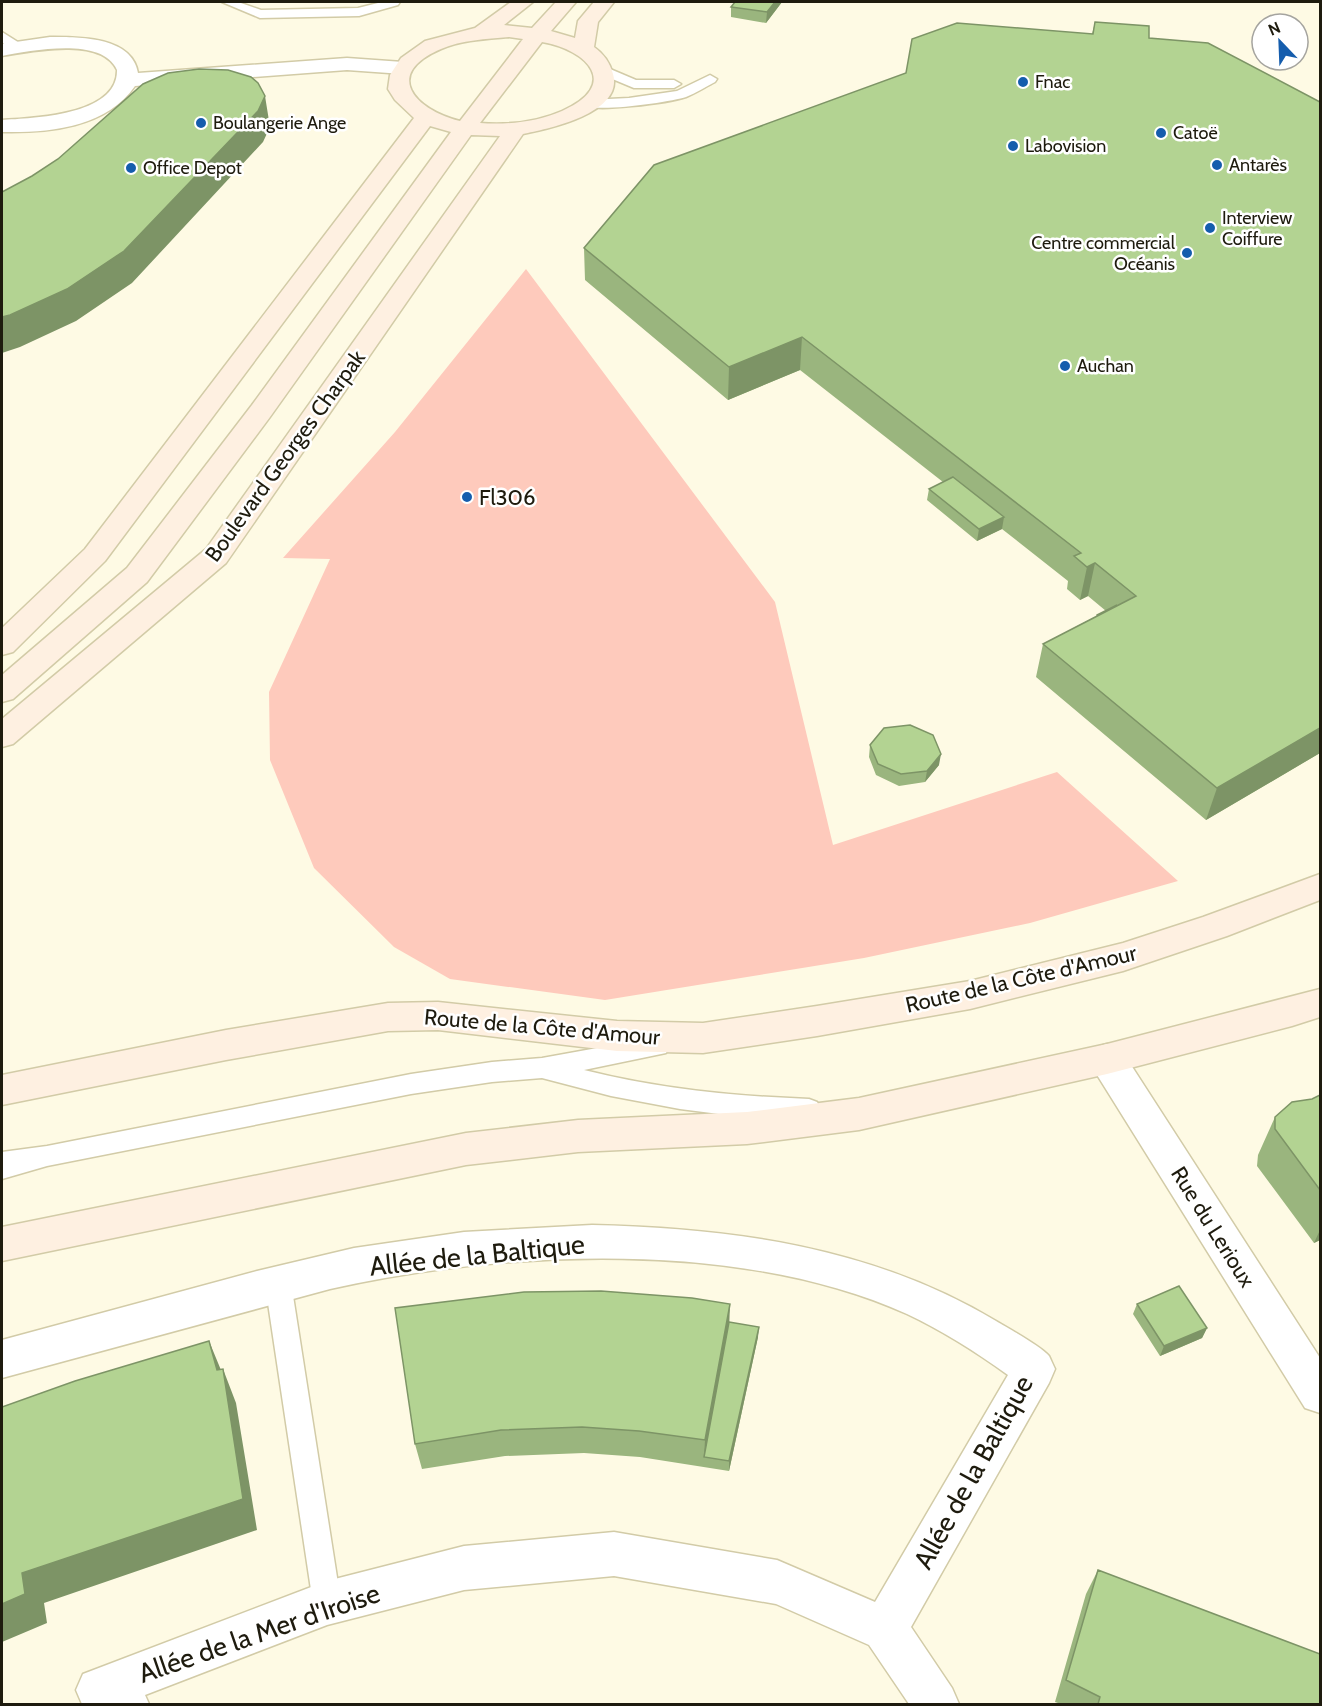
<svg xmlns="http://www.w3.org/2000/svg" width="1322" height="1706" viewBox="0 0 1322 1706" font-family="Cabin,sans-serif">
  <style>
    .green { fill: #fecabc }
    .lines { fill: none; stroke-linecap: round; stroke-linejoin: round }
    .lane-casing { stroke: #d2cba7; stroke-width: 3 }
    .street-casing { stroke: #d2cba7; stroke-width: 3 }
    .secondary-casing { stroke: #d2cba7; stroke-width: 3 }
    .lane { fill: #fff; fill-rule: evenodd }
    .street { fill: #fff; fill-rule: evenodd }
    .secondary { fill: #fef0e1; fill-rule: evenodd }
    .wall { fill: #9ab57e }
    .shaded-wall { fill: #7d9466 }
    .building { fill: #b3d392; stroke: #7d9466; stroke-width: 1.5 }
    .poi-dot { fill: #155dad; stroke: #fff; stroke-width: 2 }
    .labels { text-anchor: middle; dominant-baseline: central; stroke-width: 5; stroke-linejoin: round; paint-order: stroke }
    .far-poi-label { font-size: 18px; fill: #1e1b0e; stroke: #fff; text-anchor: start }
    .street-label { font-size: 22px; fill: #1e1b0e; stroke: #fff }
    .poi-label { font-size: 22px; fill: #1e1b0e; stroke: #fff; text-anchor: start }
    .near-street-label { font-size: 27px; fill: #1e1b0e; stroke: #fff }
  </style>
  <rect width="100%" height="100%" fill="#fefae4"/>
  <!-- green -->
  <path class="green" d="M526,269L775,602L833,845L1057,772L1178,881L1030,923L864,958L605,1000L450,979L394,947L314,868L270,760L269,692L330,559L283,558L395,432Z"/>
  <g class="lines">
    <!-- lane casing -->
    <g class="lane-casing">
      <path id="lane" d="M222,2H238L261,10L358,8L382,2H400L398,5L359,16L260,18Z
        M2,32L21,44L22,47L21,50H11L2,42Z
        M603,66L636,80H674L681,84L674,88H634L598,73L596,70L598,67Z
        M710,75L717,79L715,82C705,87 696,93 686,97C671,102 591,114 581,104L588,100L629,98L677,91Z
        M658,1037L666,1039L669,1046L666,1053L584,1070C659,1089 732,1096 809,1099L817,1102L821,1109L817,1116L809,1119L727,1115L680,1109L611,1096L542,1078L492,1082L411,1094L47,1166L2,1179V1152L47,1146L411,1074L492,1062L542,1058Z
        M278,1272L287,1275L291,1283L341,1603L337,1613L327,1617L317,1613L313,1603L265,1283L269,1275Z"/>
    </g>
    <!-- street casing -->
    <g class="street-casing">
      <path id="street" d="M50,37C78,37 132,36 138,73L347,58L403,62L410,64L413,68L410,72L403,74L347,70L135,86C106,128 48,133 2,132V120C32,118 118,116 117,70C102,36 31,51 2,56V44Z
        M1107,1044L1120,1048L1320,1358V1413L1305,1408L1094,1070L1089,1059L1094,1048Z
        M592,1225C732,1228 873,1247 996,1321C1008,1328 1042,1347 1049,1356C1051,1360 1053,1365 1055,1369L1049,1383L911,1627L952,1688L959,1704H909L869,1645L776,1604L614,1576L464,1590L327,1625L145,1695L149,1704H82L76,1690L83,1674L327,1581L464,1546L614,1532L777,1560L875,1602L1008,1375C976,1352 943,1331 907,1314C741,1239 505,1250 330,1289L2,1378V1340L257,1271L354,1248L464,1232Z"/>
    </g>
    <!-- secondary casing -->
    <g class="secondary-casing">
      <path id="secondary" d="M511,2H533L504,25L532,28L556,2H576L551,31L575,38L578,21L594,2H614L598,22L594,47C604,54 610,63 613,74C624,113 549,129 523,134L226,563L13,744L2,747V719L206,549L500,136L471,135L270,417L147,582L13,699L2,702V675L127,568L252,405L451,132L430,126L105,561L13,652L2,655V628L85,549L414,118L395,100L388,89L390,75L401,58L425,41L475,28ZM509,37L523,39L460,121C415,110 382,74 441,49C462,40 486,39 509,37ZM542,42C588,50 621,85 562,111C537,122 507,125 480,123Z
        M1320,874V900L1227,936L1123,971L970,1009L817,1036L703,1053L617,1051L438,1030L388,1031L226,1060L2,1105V1075L226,1030L388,1003L438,1002L617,1021L703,1023L817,1006L970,981L1123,943L1203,917Z
        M1320,989V1017L1292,1026L1107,1074L859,1130L747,1144L578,1152L466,1165L2,1261V1227L466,1133L578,1120L747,1112L859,1098L1107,1044Z"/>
    </g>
    <!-- lane -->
    <use href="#lane" class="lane"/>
    <!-- street -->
    <use href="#street" class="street"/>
    <!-- secondary -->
    <use href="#secondary" class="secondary"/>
  </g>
  <!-- wall -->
  <path class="wall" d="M782,2L766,23L731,17V7Z
    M1095,22L1149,38L1320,753L1206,820L1036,677L1043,644L1106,611L1088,596L1080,600L1067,589L1068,581L1002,529L977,541L927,500L929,489L943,482L800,370L728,400L585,280L584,248L1092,34Z
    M870,745L939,765L925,782L899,786L876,775L869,757Z
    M1320,1095V1240L1314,1243L1257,1166L1258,1155L1275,1117Z
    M1137,1304L1207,1328L1202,1338L1160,1356L1133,1314Z
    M729,1322L758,1337L729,1471L640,1457L584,1453L505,1456L422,1469L415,1444Z
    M1098,1570L1320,1704H1061L1055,1702L1086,1594Z"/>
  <!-- shaded-wall -->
  <path class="shaded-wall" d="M775,2H782L766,23L767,12Z
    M265,96L270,127L263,142L132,283L76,321L20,347L2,353V317Z
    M802,337L800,370L728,400L729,367Z
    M1004,517L1002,529L977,541L979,529Z
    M1095,563L1088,596L1080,600L1087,567Z
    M1320,728V753L1206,820L1217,788Z
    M941,754L939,765L925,782L927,771Z
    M1320,1230V1240L1314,1243Z
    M730,1304L729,1332L704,1457L705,1440Z
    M759,1327L758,1337L729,1471V1461Z
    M1207,1328L1202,1338L1160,1356L1164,1346Z
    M209,1341L223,1375V1369L236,1403L257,1530L44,1603L47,1623L2,1642V1604L22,1573Z"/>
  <!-- building -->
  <path class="building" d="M735,2H775L767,12L731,7Z
    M1095,22L1149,26V38L1208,43L1320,102V728L1217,788L1043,644L1136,596L1095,563L1087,567L1074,556L1081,553L802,337L729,367L584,248L654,165L906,73L912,39L957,23L1093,34Z
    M199,69L228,70L251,77L258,83L265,96L258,111L124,251L67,289L10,315L2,317V192L32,176L58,159L143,84L168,73Z
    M953,477L1004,517L979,529L929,489Z
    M1117,605L1097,616V615Z
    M910,725L933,735L941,754L927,771L901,774L878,764L870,745L884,728Z
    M1320,1095V1190L1275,1129V1117L1292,1102L1312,1099Z
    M1179,1286L1207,1328L1164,1346L1137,1304Z
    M601,1291L692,1298L730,1304L705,1440L639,1431L582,1427L501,1430L415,1444L395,1308L524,1292Z
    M729,1322L759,1327L729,1461L704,1457Z
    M209,1341L217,1370L223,1369L243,1499L22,1573L25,1594L2,1604V1407L75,1381Z
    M1098,1570L1320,1654V1704H1098L1100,1697L1066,1680Z"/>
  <!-- markers -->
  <g class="poi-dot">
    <circle cx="1023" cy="82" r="6"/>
    <circle cx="201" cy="123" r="6"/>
    <circle cx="1161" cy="133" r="6"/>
    <circle cx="1013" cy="146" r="6"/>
    <circle cx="1217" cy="165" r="6"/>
    <circle cx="131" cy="168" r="6"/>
    <circle cx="1210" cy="228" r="6"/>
    <circle cx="1187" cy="253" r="6"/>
    <circle cx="1065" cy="366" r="6"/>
    <circle cx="467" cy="497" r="6"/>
  </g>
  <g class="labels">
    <!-- far-poi labels -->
    <g class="far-poi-label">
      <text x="1035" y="82">Fnac</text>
      <text x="213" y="123">Boulangerie Ange</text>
      <text x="1173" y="133">Catoë</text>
      <text x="1025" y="146">Labovision</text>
      <text x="1229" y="165">Antarès</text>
      <text x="143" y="168">Office Depot</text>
      <text x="1222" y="218">Interview<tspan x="1222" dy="21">Coiffure</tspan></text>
      <text x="1175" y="243" text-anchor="end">Centre commercial<tspan x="1175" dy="21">Océanis</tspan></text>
      <text x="1077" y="366">Auchan</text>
    </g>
    <!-- street labels -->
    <g class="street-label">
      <text transform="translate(285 456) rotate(-54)">Boulevard Georges Charpak</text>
      <text transform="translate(1021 979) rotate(-13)">Route de la Côte d'Amour</text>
      <text transform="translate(542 1027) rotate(5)">Route de la Côte d'Amour</text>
      <text transform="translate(1213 1227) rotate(58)">Rue du Lerioux</text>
    </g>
    <!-- poi labels -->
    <g class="poi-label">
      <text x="479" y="497">Fl306</text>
    </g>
    <!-- near-street labels -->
    <g class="near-street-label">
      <text transform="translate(477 1255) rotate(-6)">Allée de la Baltique</text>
      <text transform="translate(973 1472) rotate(-61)">Allée de la Baltique</text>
      <text transform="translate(259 1633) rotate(-19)">Allée de la Mer d'Iroise</text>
    </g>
  </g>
  <!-- border -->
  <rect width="1322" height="1706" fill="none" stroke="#1e1b0e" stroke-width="6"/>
  <!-- north arrow -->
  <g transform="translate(1280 42) rotate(337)"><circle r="28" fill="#ffffff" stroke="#a5a49f" stroke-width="1.5"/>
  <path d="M0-4.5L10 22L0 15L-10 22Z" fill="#155dad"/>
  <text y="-9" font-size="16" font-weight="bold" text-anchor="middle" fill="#1e1b0e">N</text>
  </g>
</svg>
